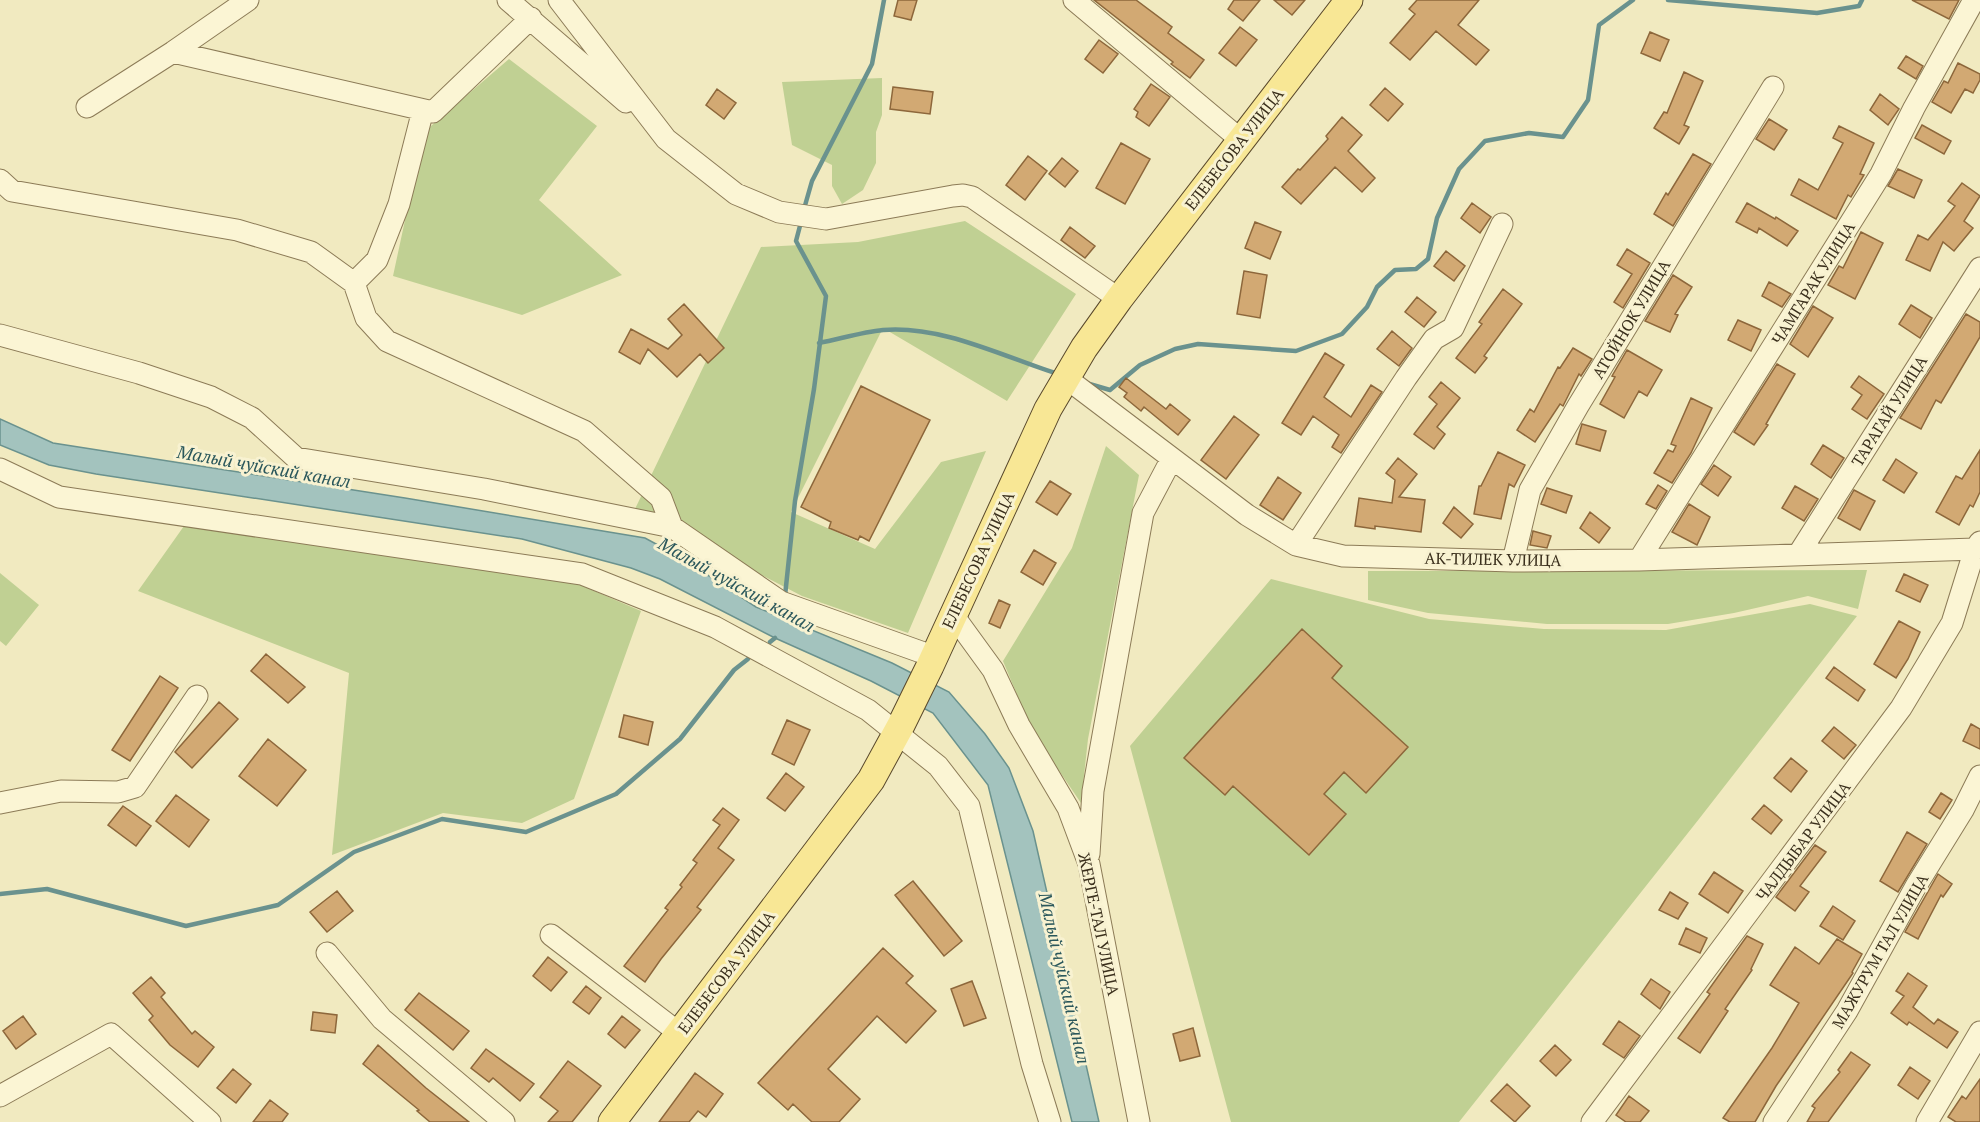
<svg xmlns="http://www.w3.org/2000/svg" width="1980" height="1122" viewBox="0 0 1980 1122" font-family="'PT Serif',serif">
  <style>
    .green { fill: #c0d093 }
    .water { fill: #a3c3be; stroke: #6a928e; stroke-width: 1.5 }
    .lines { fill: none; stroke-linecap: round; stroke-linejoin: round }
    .stream { stroke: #6a928e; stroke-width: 4.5 }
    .building { fill: #d2a973; stroke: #8d673b; stroke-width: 1.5 }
    .minor-casing { stroke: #8c7b57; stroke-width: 23 }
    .major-casing { stroke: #59482b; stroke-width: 29 }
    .minor { stroke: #fbf5d4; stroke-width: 21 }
    .major { stroke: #f8e795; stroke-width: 27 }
    .labels { text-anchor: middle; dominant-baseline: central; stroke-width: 6; stroke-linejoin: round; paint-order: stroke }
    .street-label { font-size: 16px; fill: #3a2f1c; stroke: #f8f2d1 }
    .water-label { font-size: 18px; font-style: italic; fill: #2a575b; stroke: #f8f2d1 }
  </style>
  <rect width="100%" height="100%" fill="#f1eac0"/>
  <!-- green -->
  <path class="green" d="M509,59L597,126L539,200L622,275L522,315L393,276L424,132Z
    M882,78V115L876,132V163L863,190L842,204L832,186V165L792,145L782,82Z
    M965,221L1076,294L1007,401L883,328L791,512L875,549L941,462L986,451L908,633L802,596L635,509L761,247L858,242Z
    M1106,446L1139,475L1088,739L1081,803L1032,731L1003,661L1072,548Z
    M184,526L571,581L641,611L574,799L522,823L443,813L332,855L349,673L138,591Z
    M1867,570L1858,609L1808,596L1734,613L1668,624H1547L1428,613L1368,600V571Z
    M0,573L39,605L6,646L0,641Z
    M1271,579L1429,619L1544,629L1666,630L1810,604L1857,616L1699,819L1459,1122H1231L1130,746Z"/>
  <!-- water -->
  <path class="water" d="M0,419L53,443L405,498L645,538L682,558L756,607L892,663L949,692L985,734L1009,768L1033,831L1099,1122H1072L988,785L933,713L871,681L775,638L660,579L631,568L522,539L96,474L49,465L0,445Z"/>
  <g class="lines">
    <!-- stream -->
    <path class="stream" d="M1668,0L1817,13L1859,6L1862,0
      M804,209L812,181L872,64L884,0
      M819,343C840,339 862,332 883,330C942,325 1004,357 1058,374
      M1086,383L1110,390L1140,365L1175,349L1198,344L1296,351L1342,334L1367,307L1377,287L1395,270L1416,269L1428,259L1437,218L1459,169L1485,141L1529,133L1563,137L1588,100L1599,25L1633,0
      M785,596L795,501L814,389L826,296L796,241L801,222
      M770,642L775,638
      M0,894L47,889L186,926L278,905L354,852L442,819L526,832L616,794L680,739L734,670L748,659"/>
  </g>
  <!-- building -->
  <path class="building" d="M898,0H917L911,20L894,16Z
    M1094,0H1136L1172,27L1168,33L1204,60L1190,78L1171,64L1173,62Z
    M1234,0H1260L1243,21L1228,9Z
    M1274,0H1305L1292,15Z
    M1417,0H1479L1458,25L1489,50L1476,65L1436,31L1410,60L1390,43L1415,14L1409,9Z
    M1912,0H1959L1949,19Z
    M1240,27L1257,40L1236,66L1219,53Z
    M1650,32L1669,40L1660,61L1641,53Z
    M1099,40L1118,54L1103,73L1085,59Z
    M1906,56L1923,66L1916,79L1898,68Z
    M1958,63L1980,74V80L1973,93L1965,89L1951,113L1932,102L1944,81L1948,83Z
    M1684,72L1703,81L1684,125L1689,127L1679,144L1654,128L1664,112L1667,113Z
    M1151,84L1170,97L1149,126L1136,117L1138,112L1134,109Z
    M893,87L933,92L930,114L890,109Z
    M1385,88L1403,104L1388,121L1370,105Z
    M717,89L736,103L724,119L706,105Z
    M1880,94L1899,109L1888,125L1870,110Z
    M1342,117L1362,135L1348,151L1375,178L1362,192L1335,167L1301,204L1282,187L1298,169L1300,170L1328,139L1326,136Z
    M1769,119L1787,130L1774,150L1756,139Z
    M1922,125L1951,141L1944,154L1915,138Z
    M1839,126L1874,143L1860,174L1864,175L1851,197L1848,195L1836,219L1791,195L1799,179L1818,190L1843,143L1833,138Z
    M1121,143L1150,159L1125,204L1096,188Z
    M1693,154L1711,164L1673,226L1654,214L1666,193L1668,195Z
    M1028,156L1047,171L1025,200L1006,185Z
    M1062,158L1078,171L1065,187L1049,174Z
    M1898,169L1922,180L1914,198L1888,186Z
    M1962,183L1980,196L1964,221L1973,228L1954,251L1943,242L1930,271L1906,260L1918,235L1928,240L1955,206L1948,201Z
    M1472,203L1491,217L1480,233L1461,218Z
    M1747,203L1775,219L1776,217L1798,231L1787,246L1759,228L1757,233L1736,222Z
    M1255,222L1281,232L1270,259L1245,248Z
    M1070,227L1095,246L1085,258L1061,240Z
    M1861,232L1883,243L1855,299L1828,285L1839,266L1843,268Z
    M1627,249L1650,263L1623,308L1614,302L1632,274L1617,265Z
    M1446,251L1465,266L1454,281L1434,266Z
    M1244,271L1267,275L1260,318L1237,314Z
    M1673,275L1692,287L1675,314L1678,315L1670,332L1645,321Z
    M1769,282L1791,294L1782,307L1762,296Z
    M1503,289L1522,304L1484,356L1487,358L1475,373L1456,358L1482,324L1479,322Z
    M1417,297L1436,312L1424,327L1405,312Z
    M684,304L724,348L708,363L700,354L677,377L648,349L640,364L619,352L631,329L668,349L682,335L668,319Z
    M1911,305L1932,318L1920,338L1899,324Z
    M1813,306L1833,318L1808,357L1790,344Z
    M1966,314L1980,322V337L1941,403L1936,400L1921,429L1900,418Z
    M1738,320L1761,330L1751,351L1728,340Z
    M1392,331L1412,348L1399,366L1377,349Z
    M1573,348L1592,359L1581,376L1579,374L1563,406L1560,404L1535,442L1517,430L1530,409L1534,412L1558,367L1560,368Z
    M1627,350L1662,370L1647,396L1639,391L1624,418L1600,404L1615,377L1612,376Z
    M1325,353L1344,365L1324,397L1351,417L1371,385L1382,392L1341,453L1332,447L1339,435L1313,416L1301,435L1282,423Z
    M1777,364L1795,374L1766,424L1768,425L1754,445L1734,432Z
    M1859,376L1884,394L1867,419L1852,409L1862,395L1851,387Z
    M1126,378L1166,409L1170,404L1190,420L1178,435L1144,407L1141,411L1124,397L1127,393L1119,387Z
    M1441,382L1460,398L1437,427L1445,434L1434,449L1414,434L1437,404L1429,397Z
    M861,386L930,420L869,541L860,536L858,540L829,528L831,522L801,507Z
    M1691,398L1712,408L1691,453L1672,483L1654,473L1668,450L1673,452L1676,446L1671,444L1673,439Z
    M1234,416L1259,435L1226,479L1201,460Z
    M1582,424L1606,431L1600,451L1576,444Z
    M1823,445L1844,458L1831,478L1811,464Z
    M1980,450V492L1973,507L1970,505L1959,525L1936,512L1956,476L1962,479Z
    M1498,452L1525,465L1514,487L1509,484L1501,519L1474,514L1479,486H1481Z
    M1398,458L1417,474L1399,497L1425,500L1421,532L1375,526V529L1355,526L1359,498L1392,503L1395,480L1386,473Z
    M1896,459L1917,473L1904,493L1883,480Z
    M1714,465L1731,477L1718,496L1701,484Z
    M1278,477L1301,493L1283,520L1260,505Z
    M1050,481L1071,494L1057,515L1036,502Z
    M1658,485L1667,491L1656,509L1646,504Z
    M1795,486L1818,499L1804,521L1782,508Z
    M1547,488L1572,496L1566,513L1541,504Z
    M1854,490L1875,501L1860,530L1838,518Z
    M1689,504L1710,517L1697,545L1672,532Z
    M1454,507L1473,524L1461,538L1443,523Z
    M1590,512L1610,528L1599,543L1580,528Z
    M1533,531L1551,536L1547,548L1530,545Z
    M1034,550L1056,563L1043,585L1021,572Z
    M1904,574L1928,585L1920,602L1896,591Z
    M999,600L1010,605L1000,628L989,623Z
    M1899,621L1920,632L1908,659L1896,678L1874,664Z
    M1302,629L1342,666L1332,678L1408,747L1366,793L1344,772L1324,794L1346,814L1309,855L1233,786L1225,795L1184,758Z
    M266,654L305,687L288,703L251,671Z
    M1834,667L1865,690L1858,701L1826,678Z
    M160,676L178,688L130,761L112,750Z
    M219,702L238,719L192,768L175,752Z
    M624,715L653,722L648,745L619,737Z
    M787,720L810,730L794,765L772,754Z
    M1971,724L1980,729V749L1963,741Z
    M1834,727L1856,745L1844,759L1822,741Z
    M268,739L306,770L277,806L239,776Z
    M1791,758L1807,771L1791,792L1774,778Z
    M786,773L804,787L785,811L767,798Z
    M1941,793L1952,800L1940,819L1929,812Z
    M176,795L209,820L189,847L156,821Z
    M1764,805L1782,820L1771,834L1752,819Z
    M123,806L151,826L136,846L108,825Z
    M723,808L739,820L718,848L734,860L697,907L701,910L661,959L645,982L624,966L668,910L665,908L682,887L680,885L697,863L693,860L720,825L713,820Z
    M1907,832L1927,844L1898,892L1880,881Z
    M1815,845L1826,852L1800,886L1809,892L1795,911L1776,897Z
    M1714,872L1743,891L1728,913L1699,894Z
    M1938,874L1952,884L1943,897L1941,895L1918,939L1905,932Z
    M913,881L962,941L944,956L895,895Z
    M337,891L353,911L327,932L310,912Z
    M1670,892L1688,903L1678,919L1659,910Z
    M1833,906L1855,921L1843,940L1820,926Z
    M1686,928L1707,938L1700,953L1679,944Z
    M1747,936L1763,944L1751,969L1752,970L1725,1009L1728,1011L1700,1053L1678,1038L1710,994L1707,992Z
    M1837,939L1862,954L1852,972L1853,973L1776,1086L1755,1122H1730L1723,1118L1772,1048L1799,1003L1770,985L1795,947L1819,964Z
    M883,948L913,976L906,983L936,1011L906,1043L877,1016L828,1069L860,1099L839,1122H812L793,1104L788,1110L758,1083Z
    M548,957L567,972L551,991L533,976Z
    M1908,973L1927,986L1913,1007L1934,1024L1938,1019L1958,1032L1947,1048L1909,1022L1907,1025L1891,1013L1904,996L1896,991Z
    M151,977L165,993L161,997L192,1034L195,1031L214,1047L198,1067L170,1045L149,1020L153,1016L133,993Z
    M1651,979L1670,992L1660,1009L1641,994Z
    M972,981L986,1018L964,1026L951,989Z
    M586,986L601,998L589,1014L573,1002Z
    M419,993L469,1031L453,1050L405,1010Z
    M313,1012L337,1015L335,1033L311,1030Z
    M23,1016L36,1034L16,1049L3,1031Z
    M622,1016L640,1030L625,1048L608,1034Z
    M1619,1021L1640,1036L1624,1058L1603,1044Z
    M1193,1028L1200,1056L1180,1061L1173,1034Z
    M378,1045L426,1088L469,1122H430L417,1111L419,1110L363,1064Z
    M1555,1045L1571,1060L1556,1076L1540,1061Z
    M486,1049L534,1084L520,1101L493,1078L489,1082L471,1068Z
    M1851,1052L1870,1065L1828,1122H1807L1815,1108L1812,1106L1840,1072L1838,1070Z
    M568,1061L601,1086L572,1122H548L558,1111L540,1097Z
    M1910,1067L1930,1081L1918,1099L1898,1085Z
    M233,1069L251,1084L236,1103L217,1088Z
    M695,1073L723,1094L706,1117L698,1111L689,1122H659Z
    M1980,1079V1122H1956L1948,1117L1962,1096L1966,1099Z
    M1507,1084L1530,1106L1515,1122L1491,1101Z
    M1629,1096L1649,1111L1640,1122H1626L1616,1115Z
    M270,1100L288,1114L282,1122H253Z"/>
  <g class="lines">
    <!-- minor casing -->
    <g class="minor-casing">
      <path id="minor" d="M508,0L626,102
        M559,0L666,139L736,194L779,212L826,219L953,196L963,195L972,197L1119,299
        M1074,0L1241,140
        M173,52L433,112L531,18
        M87,107L173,52L248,0
        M423,110L399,204L377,260L354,283L366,318L387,341L584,431L661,498L672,527
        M0,180L12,191L237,230L311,252L354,283
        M0,335L139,373L211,397L252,418L296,458L484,489L672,527L781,602L921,652L933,659
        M1066,378L1247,515L1296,545L1343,556L1513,561L1639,560L1975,549
        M0,469L59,497L582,574L715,627L868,710L938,766L969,806L1032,1064L1050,1122
        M1296,545L1406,378L1434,339L1453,328L1502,224
        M1798,555L1980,268
        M1639,560L1881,174L1914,108L1974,0
        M1513,561L1530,490L1578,406L1773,87
        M953,615L993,670L1019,725L1068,808L1089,864L1139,1122
        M0,803L61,791L118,792L135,787L197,696
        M1089,854L1093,791L1143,513L1171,460
        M551,935L679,1033
        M327,953L382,1019L504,1122
        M0,1096L111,1034L210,1122
        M1592,1122L1901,708L1952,623L1975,549L1980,542
        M1774,1122L1847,1011L1916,886L1963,810L1980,776
        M1927,1122L1980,1032"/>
    </g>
    <!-- major casing -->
    <g class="major-casing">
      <path id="major" d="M612,1122L871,780L901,725L930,666L1048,409L1084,348L1119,299L1349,0"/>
    </g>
    <!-- minor -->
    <use href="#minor" class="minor"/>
    <!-- major -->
    <use href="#major" class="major"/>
  </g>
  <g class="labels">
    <!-- street labels -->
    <g class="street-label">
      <text transform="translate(1234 149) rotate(-52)">ЕЛЕБЕСОВА УЛИЦА</text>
      <text transform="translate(1813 283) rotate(-58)">ЧАМГАРАК УЛИЦА</text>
      <text transform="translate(1631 319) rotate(-59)">АТОЙНОК УЛИЦА</text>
      <text transform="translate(1889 411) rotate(-58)">ТАРАГАЙ УЛИЦА</text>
      <text transform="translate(1493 559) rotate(1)">АК-ТИЛЕК УЛИЦА</text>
      <text transform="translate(978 560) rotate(-65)">ЕЛЕБЕСОВА УЛИЦА</text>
      <text transform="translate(1803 841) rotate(-53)">ЧАЛДЫБАР УЛИЦА</text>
      <text transform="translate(1099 924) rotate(78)">ЖЕРГЕ-ТАЛ УЛИЦА</text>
      <text transform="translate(1880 951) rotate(-60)">МАЖУРУМ ТАЛ УЛИЦА</text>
      <text transform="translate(726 972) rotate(-53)">ЕЛЕБЕСОВА УЛИЦА</text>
    </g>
    <!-- water labels -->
    <g class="water-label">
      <text transform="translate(264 466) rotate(10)">Малый чуйский канал</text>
      <text transform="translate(737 584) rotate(29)">Малый чуйский канал</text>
      <text transform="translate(1065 978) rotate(77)">Малый чуйский канал</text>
    </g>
  </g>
</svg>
